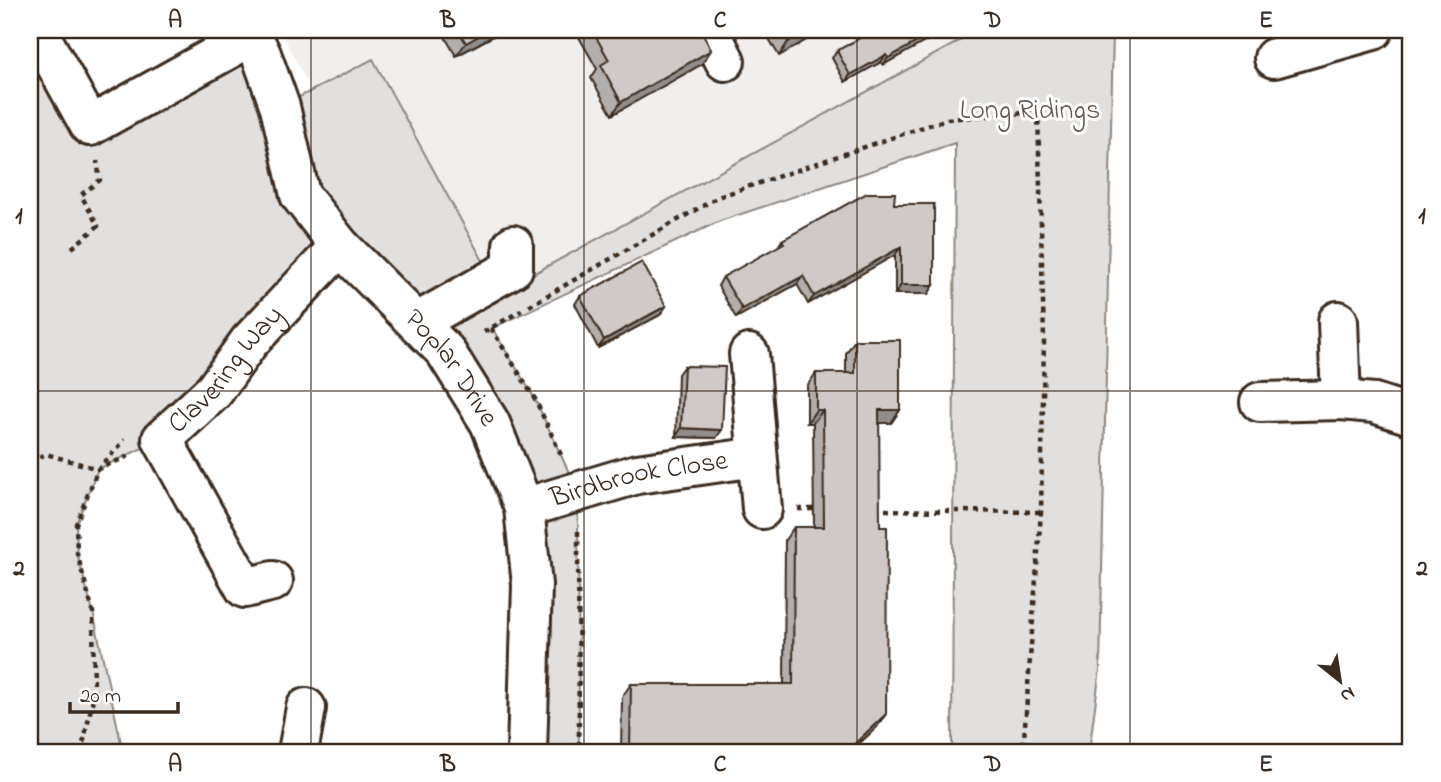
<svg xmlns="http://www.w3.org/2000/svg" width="1441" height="782" viewBox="0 0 1441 782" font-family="'Indie Flower',sans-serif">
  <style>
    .built { fill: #f1efee }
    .green { fill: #e2e0de; stroke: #8e857e; stroke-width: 2 }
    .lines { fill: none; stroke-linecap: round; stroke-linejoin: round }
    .minor-casing { stroke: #3b2a1e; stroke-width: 44 }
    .path { stroke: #3b2a1e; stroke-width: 4.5; stroke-dasharray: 5 5; stroke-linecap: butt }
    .minor { stroke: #fff; stroke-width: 38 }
    .wall { fill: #b2aeab; stroke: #3b2a1e; stroke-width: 2 }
    .shaded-wall { fill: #918d8b; stroke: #3b2a1e; stroke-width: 2 }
    .building { fill: #cfcac7; stroke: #3b2a1e; stroke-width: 2 }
    .grid { fill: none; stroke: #3b2a1e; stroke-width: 2; stroke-opacity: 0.55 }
    .labels { text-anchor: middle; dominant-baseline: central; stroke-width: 6; stroke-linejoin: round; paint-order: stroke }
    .park-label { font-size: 28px; fill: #65584e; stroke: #fff }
    .street-label { font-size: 28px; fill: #3b2a1e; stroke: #fff }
    .neatline { fill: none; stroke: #3b2a1e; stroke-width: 2.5 }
    .grid-label { font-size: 23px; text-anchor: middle; font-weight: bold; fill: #3b2a1e }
  </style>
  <rect width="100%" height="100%" fill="#fff"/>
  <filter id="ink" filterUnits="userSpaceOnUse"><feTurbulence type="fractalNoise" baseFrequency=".0143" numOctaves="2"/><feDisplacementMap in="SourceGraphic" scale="14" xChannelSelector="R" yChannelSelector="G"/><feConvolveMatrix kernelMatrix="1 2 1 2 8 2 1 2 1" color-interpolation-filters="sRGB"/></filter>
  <g filter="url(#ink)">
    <!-- built -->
    <path class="built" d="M280,30H976L956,43L500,293L373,60L311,90Z"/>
    <!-- green -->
    <path class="green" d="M976,30H1113L1100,669L1089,752H952L955,143L720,221L492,328L535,399L578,492L579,752H526L532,585L490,423L340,247L162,439L98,469L76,524L77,553L93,612L123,752H30V56L76,138L95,146L261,54L280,107L373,59L500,292L956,43Z"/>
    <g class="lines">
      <!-- minor casing -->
      <g class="minor-casing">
        <g id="minor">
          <path d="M37,30L90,126L252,36"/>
          <path id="s1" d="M249,30L261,54L280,107L300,195L340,246L445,351L490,423L524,508L532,585L527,752"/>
          <path d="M709,30L725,61"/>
          <path d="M1274,58L1373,30"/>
          <path d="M1338,321L1341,400"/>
          <path d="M418,322L513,268V245"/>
          <path d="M749,354L762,509"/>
          <path d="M1260,402L1341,400L1374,403L1411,415"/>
          <path id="s2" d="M524,508L637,474L757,457"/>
          <path id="s3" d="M273,581L245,588L162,439L214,391L249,342L340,246"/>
          <path d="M298,752L306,708"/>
        </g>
      </g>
      <!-- path -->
      <path class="path" d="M72,248L98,226L81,195L100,180L97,161
        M529,306L718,197L947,119L1038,112L1044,340L1041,512L1023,752
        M491,328L535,399L563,459
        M484,332L522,310
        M30,461L46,454L98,469L131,455
        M798,509H817
        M875,510L1041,512
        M578,531L579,752
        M79,752L84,740L94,694L93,612L77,553L76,524L98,469L125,440"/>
      <!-- minor -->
      <use href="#minor" class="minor"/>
    </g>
    <!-- wall -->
    <path class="wall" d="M441,30H504L456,56Z
      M575,30H701L711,50L702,64L612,115L591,78L597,69Z
      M764,30H820L818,33L779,56Z
      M874,30H946L883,65L881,62L845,82L832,58L837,51Z
      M894,204L934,285L928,294H895V255L808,304L797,284L736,318L718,286L723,277L778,247L782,240Z
      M580,296L666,306L660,315L598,348L575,304Z
      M855,340L900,410L891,423H879L877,727L850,752H621L622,697L631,684H784L785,540L794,527H814L813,423H807V386L816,373H846V353Z
      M684,366L716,438L676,437L678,374Z"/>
    <!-- shaded-wall -->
    <path class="shaded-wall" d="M489,30H504L456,56L466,43Z
      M809,30H820L818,33L779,56L788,42Z
      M938,30H946L883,65L888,58Z
      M711,50L702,64L612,115L621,102Z
      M886,55L881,62L845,82L850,75Z
      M901,247L895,255L808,304L814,296Z
      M803,276L797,284L736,318L742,309Z
      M901,285H934L928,294H895Z
      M666,306L660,315L598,348L604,340Z
      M816,410H823L813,423H807Z
      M879,410H900L891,423H870Z
      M681,428L722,430L716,438L676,437Z
      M886,714L877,727L850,752H846Z"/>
    <!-- building -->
    <path class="building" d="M458,30H489L466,43Z
      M592,30H701L711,50L621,102L601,65L609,60Z
      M781,30H809L788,42Z
      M874,30H938L888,58L886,55L850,75L837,51Z
      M867,193H895L894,204H934V285H901V247L814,296L803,276L742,309L723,277L784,243L782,240Z
      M642,262L666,306L604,340L580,296Z
      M855,340H900V410H879L880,527H887L886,714L846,752H630L631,684H793L794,527H824L823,410H816V373H855Z
      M684,366L725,367L722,430L681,428Z"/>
  </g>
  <!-- grid -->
  <path class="grid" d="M311,30V752M584,30V752M857,30V752M1130,30V752M30,391H1411"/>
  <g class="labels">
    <!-- park labels -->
    <g class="park-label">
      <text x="1030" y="111">Long Ridings</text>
    </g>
    <!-- street labels -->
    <g class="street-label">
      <text stroke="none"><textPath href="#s3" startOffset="294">Clavering Way</textPath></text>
      <text stroke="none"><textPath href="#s1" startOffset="404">Poplar Drive</textPath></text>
      <text stroke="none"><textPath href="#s2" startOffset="119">Birdbrook Close</textPath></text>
    </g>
  </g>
  <!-- margin -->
  <rect width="1441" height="782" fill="none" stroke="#fff" stroke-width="77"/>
  <!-- north arrow -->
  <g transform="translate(1340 681) rotate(150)" stroke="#ffffff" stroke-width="5" paint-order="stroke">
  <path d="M0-5L12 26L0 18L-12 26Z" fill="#3b2a1e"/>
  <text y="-10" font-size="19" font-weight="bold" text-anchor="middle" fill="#3b2a1e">N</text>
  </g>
  <!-- scale -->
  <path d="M70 702v10h108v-10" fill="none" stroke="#3b2a1e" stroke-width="3.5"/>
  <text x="80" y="702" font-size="21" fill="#3b2a1e" stroke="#ffffff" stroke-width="5" paint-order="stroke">20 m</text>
  <rect x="38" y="38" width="1364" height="706" class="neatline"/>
  <g class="grid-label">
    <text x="175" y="27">A</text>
    <text x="448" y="27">B</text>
    <text x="720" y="27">C</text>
    <text x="993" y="27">D</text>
    <text x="1266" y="27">E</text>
    <text x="19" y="223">1</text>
    <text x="1422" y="223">1</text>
    <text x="19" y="575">2</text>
    <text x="1422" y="575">2</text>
    <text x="175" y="771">A</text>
    <text x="448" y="771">B</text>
    <text x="720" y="771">C</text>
    <text x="993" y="771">D</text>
    <text x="1266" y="771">E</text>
  </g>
</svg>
